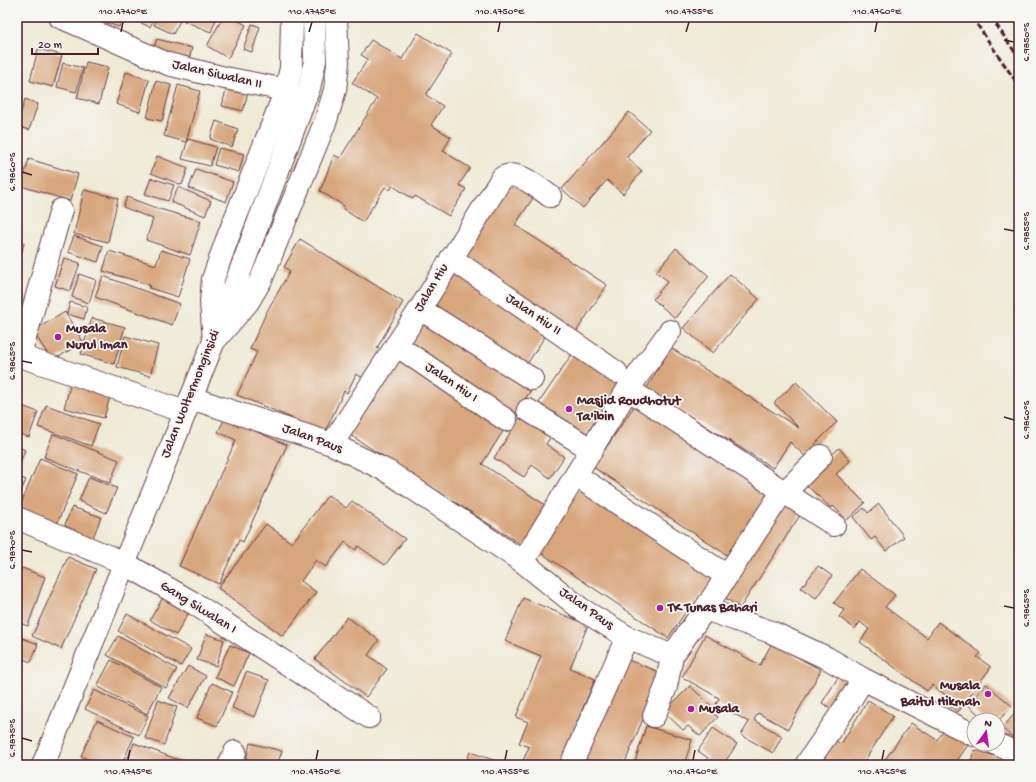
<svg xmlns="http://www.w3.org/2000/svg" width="1036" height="782" viewBox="0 0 1036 782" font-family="'Gochi Hand',sans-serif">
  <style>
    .building { fill: #d8a67d }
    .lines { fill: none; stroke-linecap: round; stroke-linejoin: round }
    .minor-casing { stroke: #633d45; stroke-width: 24 }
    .major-casing { stroke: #633d45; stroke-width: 24 }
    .minor { stroke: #fff; stroke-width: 22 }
    .major { stroke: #fff; stroke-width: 22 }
    .rail { stroke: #4a1f2b; stroke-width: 3; stroke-dasharray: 6 3; stroke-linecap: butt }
    .ticks { fill: none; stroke: #4a1f2b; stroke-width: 1.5 }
    .poi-dot { fill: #b5179e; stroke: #f6f6f2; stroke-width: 1.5 }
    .labels { text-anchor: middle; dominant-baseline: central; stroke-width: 3.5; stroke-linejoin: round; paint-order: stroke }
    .street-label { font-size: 14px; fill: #4a1f2b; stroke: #f6f6f2 }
    .poi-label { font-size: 14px; font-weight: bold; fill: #4a1f2b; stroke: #f6f6f2; text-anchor: start }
    .neatline { fill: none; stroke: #4a1f2b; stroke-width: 1.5 }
    .ticks-label { font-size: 10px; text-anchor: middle; fill: #4a1f2b }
  </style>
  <rect width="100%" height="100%" fill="#f6f6f2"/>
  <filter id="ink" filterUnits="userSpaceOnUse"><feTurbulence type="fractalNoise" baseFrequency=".025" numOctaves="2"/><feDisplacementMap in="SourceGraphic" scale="8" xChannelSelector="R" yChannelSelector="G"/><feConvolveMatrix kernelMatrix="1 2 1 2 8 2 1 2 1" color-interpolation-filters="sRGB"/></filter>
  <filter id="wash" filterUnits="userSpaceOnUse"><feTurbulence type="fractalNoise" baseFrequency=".012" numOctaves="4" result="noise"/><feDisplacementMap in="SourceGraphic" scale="16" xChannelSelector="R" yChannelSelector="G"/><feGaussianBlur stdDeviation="0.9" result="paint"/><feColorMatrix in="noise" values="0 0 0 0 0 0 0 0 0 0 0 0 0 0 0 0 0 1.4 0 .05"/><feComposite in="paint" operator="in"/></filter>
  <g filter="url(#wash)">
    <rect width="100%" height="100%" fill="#efead6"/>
    <g id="blocks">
      <!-- building -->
      <path class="building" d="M99,17H122L119,27L98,20Z
        M128,17H155L150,27Z
        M158,17H182L173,34L154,25Z
        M186,17H217L211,32L184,21Z
        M223,17H232L246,25L228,58L207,46Z
        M252,24L260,27L252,52L243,49Z
        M418,33L452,54L426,95L443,106L431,125L451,137L443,151L470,168L459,185L466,189L449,216L415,196L413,199L393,186L390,190L385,187L363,222L343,209L344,206L320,191L334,155L340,158L377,99L352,83L368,59L361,55L371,40L402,59Z
        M157,39L192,48L189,60L153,50Z
        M38,49L62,55L53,87L30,81Z
        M86,62L108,67L99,104L77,98Z
        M63,63L83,68L76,92L57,87Z
        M126,72L149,80L140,112L116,104Z
        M156,81L171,85L162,121L147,118Z
        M178,85L200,91L186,142L164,136Z
        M227,86L248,92L243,111L222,106Z
        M25,99L38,104L29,130L17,126Z
        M629,112L650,130L627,157L642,171L623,194L607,180L583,208L562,189Z
        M216,121L238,129L232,147L210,139Z
        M188,139L216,147L210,166L182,159Z
        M219,148L244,154L239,172L214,165Z
        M157,156L188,168L182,185L151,173Z
        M29,159L78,174L70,201L21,186Z
        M196,169L233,182L226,202L189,188Z
        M151,178L174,185L168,201L145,194Z
        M509,182L533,198L515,225L607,285L574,335L458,259Z
        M178,187L211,201L205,216L171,202Z
        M84,190L118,198L108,242L74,234Z
        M127,197L156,208L201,221L190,255L146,240L153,219L123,207Z
        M74,236L103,246L98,262L68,252Z
        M300,239L403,302L377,348L383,351L367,380L356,374L347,393L344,391L325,432L237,395L257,352L250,349L266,313L290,271L284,267Z
        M17,241L24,243L21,256H17Z
        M676,248L709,276L675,318L653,299L668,281L656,272Z
        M161,250L190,259L178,297L149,288L150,285L103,271L109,251L156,265Z
        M64,258L80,263L70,291L55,286Z
        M17,259L22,261L17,275Z
        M451,269L548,332L525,367L427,304Z
        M79,274L96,280L89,303L72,297Z
        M730,274L759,299L713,353L683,328Z
        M103,276L180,304L172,325L95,297Z
        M70,302L87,307L84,319L67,314Z
        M17,310L21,312L17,322Z
        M65,312L83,342L52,361L33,331Z
        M421,315L533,387L513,417L402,345Z
        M92,318L125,327L114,364L81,354Z
        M125,336L158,345L150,376L117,367Z
        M671,348L799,428L774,403L796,382L837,422L815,444L817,446L806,457L790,442L773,468L646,389Z
        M574,351L621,382L583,439L536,407Z
        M398,355L507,425L482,464L550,508L525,547L347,433Z
        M71,382L111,393L104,418L64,408Z
        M637,402L770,490L727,555L593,467Z
        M17,404L38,412L29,437L17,433Z
        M46,405L99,424L91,446L38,427Z
        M523,413L553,433L546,444L564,457L550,478L532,465L524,477L494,458Z
        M225,418L287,445L243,542L239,540L219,584L179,566L236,440L218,432Z
        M53,434L119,460L110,483L44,457Z
        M17,446L25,450L17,470Z
        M839,448L850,461L836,474L865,503L847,520L833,506L831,508L803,482Z
        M40,458L78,474L56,526L18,511Z
        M17,476L26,480L17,499Z
        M89,477L117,488L106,513L79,501Z
        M581,487L715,575L694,606L691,604L668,638L538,551Z
        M328,495L346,508L352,501L405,539L385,565L358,546L356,550L345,542L326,567L316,560L301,581L316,592L283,636L218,588L266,524L292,543Z
        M783,496L804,509L740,608L720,594Z
        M879,504L904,537L886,551L875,537L871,540L853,517L864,508L868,513Z
        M72,507L101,517L91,543L62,532Z
        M68,557L96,569L61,649L32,636Z
        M818,566L832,576L816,598L801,588Z
        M22,568L45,577L28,626L17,622V582Z
        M860,569L895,595L885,607L927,638L938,622L981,653L977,657L991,667L958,712L944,702L948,697L932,685L927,691L860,642L869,629L860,622L855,629L839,617L844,610L834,603Z
        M166,592L192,607L176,635L150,620Z
        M523,598L588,625L570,668L595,679L559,765H521L529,747L519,743L528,722L516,717L541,656L505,641Z
        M127,614L191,649L181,666L118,631Z
        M347,617L379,640L368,655L387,669L366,697L315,659Z
        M206,634L224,640L216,666L197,660Z
        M705,635L760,665L772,643L821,670L788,729L758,713L754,720L782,736L773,753L741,735L749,722L716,704L719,698L682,677Z
        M17,636L38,644L31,662L17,657Z
        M118,636L177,669L166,688L107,655Z
        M230,645L249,653L234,686L215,677Z
        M623,658L662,673L624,765H591L592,761L585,758Z
        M111,660L161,687L147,714L97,686Z
        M188,666L206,676L188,708L169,698Z
        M246,672L269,680L255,717L232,708Z
        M839,676L855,686L839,713L822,703Z
        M212,683L232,692L217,726L197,718Z
        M986,684L1012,706L999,720H985L968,705Z
        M690,686L717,711L714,714L718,717L700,736L688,726L683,730L664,712Z
        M94,690L148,716L139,735L85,709Z
        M158,700L177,707L164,745L145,738Z
        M868,700L893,716L862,765H818L829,737L841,744Z
        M1019,709V740L1017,742L1002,728Z
        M97,720L134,737L121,765H99L81,756Z
        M911,723L937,740L945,729L968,745L954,765H884L882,764Z
        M646,726L692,740L684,765H634Z
        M713,728L737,744L723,765H703L708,758L698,751Z
        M134,743L192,765H125Z
        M250,743L282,751L277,765H245Z
        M974,750L1017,762L1016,765H970Z
        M470,752L508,765H465Z
        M85,761L92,765H83Z"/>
    </g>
  </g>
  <g filter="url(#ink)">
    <use href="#blocks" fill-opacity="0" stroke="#633d45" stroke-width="1"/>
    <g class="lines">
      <!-- minor casing -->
      <g class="minor-casing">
        <path id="minor" d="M60,17L168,64L225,78L286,90
          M451,258L616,372
          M420,309L532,379
          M216,339L248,302L261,280L326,120L335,90L338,63L336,17
          M214,341L211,302L213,279L226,242L286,90L291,68L292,17
          M396,345L506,420
          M17,355L185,412
          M20,356L61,210
          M628,389L834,525
          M191,398L332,444L387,471L523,562L581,609L627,637L672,656L705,609L771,632L827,658L863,679L974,735
          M528,410L592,450
          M332,444L420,309L502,178C517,168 538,188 550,196
          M577,476L727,576
          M785,492L821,456
          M17,518L124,563L195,604L369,717
          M523,562L628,389L670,331
          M705,609L783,491
          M654,716L666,687L672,656
          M996,744L1019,754
          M229,765L235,752
          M571,765L627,637
          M806,765C825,736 846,709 863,679"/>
      </g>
      <!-- major casing -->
      <g class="major-casing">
        <path id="major" d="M43,765L214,341L309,88L315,61L314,17"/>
      </g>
      <!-- minor -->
      <use href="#minor" class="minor"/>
      <!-- major -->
      <use href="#major" class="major"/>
      <!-- rail -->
      <path class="rail" d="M972,17L1019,86
        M991,17L1019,58"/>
    </g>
  </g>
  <!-- ticks -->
  <path class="ticks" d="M121,32L123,22M309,32L312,22M498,32L500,22M686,32L689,22M875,32L877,22M1004,40L1014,42M22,172L32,175M1004,229L1014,231M22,361L32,363M1004,417L1014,420M22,550L32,552M1004,606L1014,608M22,738L32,741M128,760L130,750M316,760L318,750M505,760L507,750M693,760L695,750M882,760L884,750"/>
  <!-- markers -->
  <g class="poi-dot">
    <circle cx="58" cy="337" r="4"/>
    <circle cx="569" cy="409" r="4"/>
    <circle cx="660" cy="608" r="4"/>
    <circle cx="988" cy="694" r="4"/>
    <circle cx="691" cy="709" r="4"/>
  </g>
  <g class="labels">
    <!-- street labels -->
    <g class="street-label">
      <text transform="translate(217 75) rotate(13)">Jalan Siwalan II</text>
      <text transform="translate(432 288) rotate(-59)">Jalan Hiu</text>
      <text transform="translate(533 315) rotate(34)">Jalan Hiu II</text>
      <text transform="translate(451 383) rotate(34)">Jalan Hiu I</text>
      <text transform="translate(191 394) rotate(-68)">Jalan Woltermonginsidi</text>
      <text transform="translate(312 439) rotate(20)">Jalan Paus</text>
      <text transform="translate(198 608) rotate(32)">Gang Siwalan I</text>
      <text transform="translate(586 609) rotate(35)">Jalan Paus</text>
    </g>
    <!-- poi labels -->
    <g class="poi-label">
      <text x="66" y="329">Musala<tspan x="66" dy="16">Nurul Iman</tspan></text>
      <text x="577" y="401">Masjid Roudhotut<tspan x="577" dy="16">Ta'ibin</tspan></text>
      <text x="668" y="608">TK Tunas Bahari</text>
      <text x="980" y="686" text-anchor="end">Musala<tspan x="980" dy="16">Baitul Hikmah</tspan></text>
      <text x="699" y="709">Musala</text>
    </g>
  </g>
  <!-- margin -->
  <rect width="1036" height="782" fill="none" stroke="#f6f6f2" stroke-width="44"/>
  <!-- north arrow -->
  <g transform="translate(986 732) rotate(14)"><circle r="19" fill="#f6f6f2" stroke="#b1a0a2"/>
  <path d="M0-3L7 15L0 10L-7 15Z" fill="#b5179e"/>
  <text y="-6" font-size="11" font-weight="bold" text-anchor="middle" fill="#4a1f2b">N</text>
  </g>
  <!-- scale -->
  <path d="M32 48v6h66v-6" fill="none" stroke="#4a1f2b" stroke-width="2"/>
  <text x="38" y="48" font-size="12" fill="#4a1f2b" stroke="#f6f6f2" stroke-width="3" paint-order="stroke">20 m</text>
  <rect x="22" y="22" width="992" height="738" class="neatline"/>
  <g class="ticks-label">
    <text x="123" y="14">110.4740°E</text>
    <text x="312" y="14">110.4745°E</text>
    <text x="500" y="14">110.4750°E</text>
    <text x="689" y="14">110.4755°E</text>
    <text x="877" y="14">110.4760°E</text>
    <text transform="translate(1025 42) rotate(-90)" y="4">6.9850°S</text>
    <text transform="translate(11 172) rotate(-90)" y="4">6.9860°S</text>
    <text transform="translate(1025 231) rotate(-90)" y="4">6.9855°S</text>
    <text transform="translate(11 361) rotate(-90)" y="4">6.9865°S</text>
    <text transform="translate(1025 420) rotate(-90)" y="4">6.9860°S</text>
    <text transform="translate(11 550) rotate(-90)" y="4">6.9870°S</text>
    <text transform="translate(1025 608) rotate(-90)" y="4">6.9865°S</text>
    <text transform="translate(11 738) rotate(-90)" y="4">6.9875°S</text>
    <text x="128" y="774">110.4745°E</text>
    <text x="316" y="774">110.4750°E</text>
    <text x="505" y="774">110.4755°E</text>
    <text x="693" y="774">110.4760°E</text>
    <text x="882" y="774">110.4765°E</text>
  </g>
</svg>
